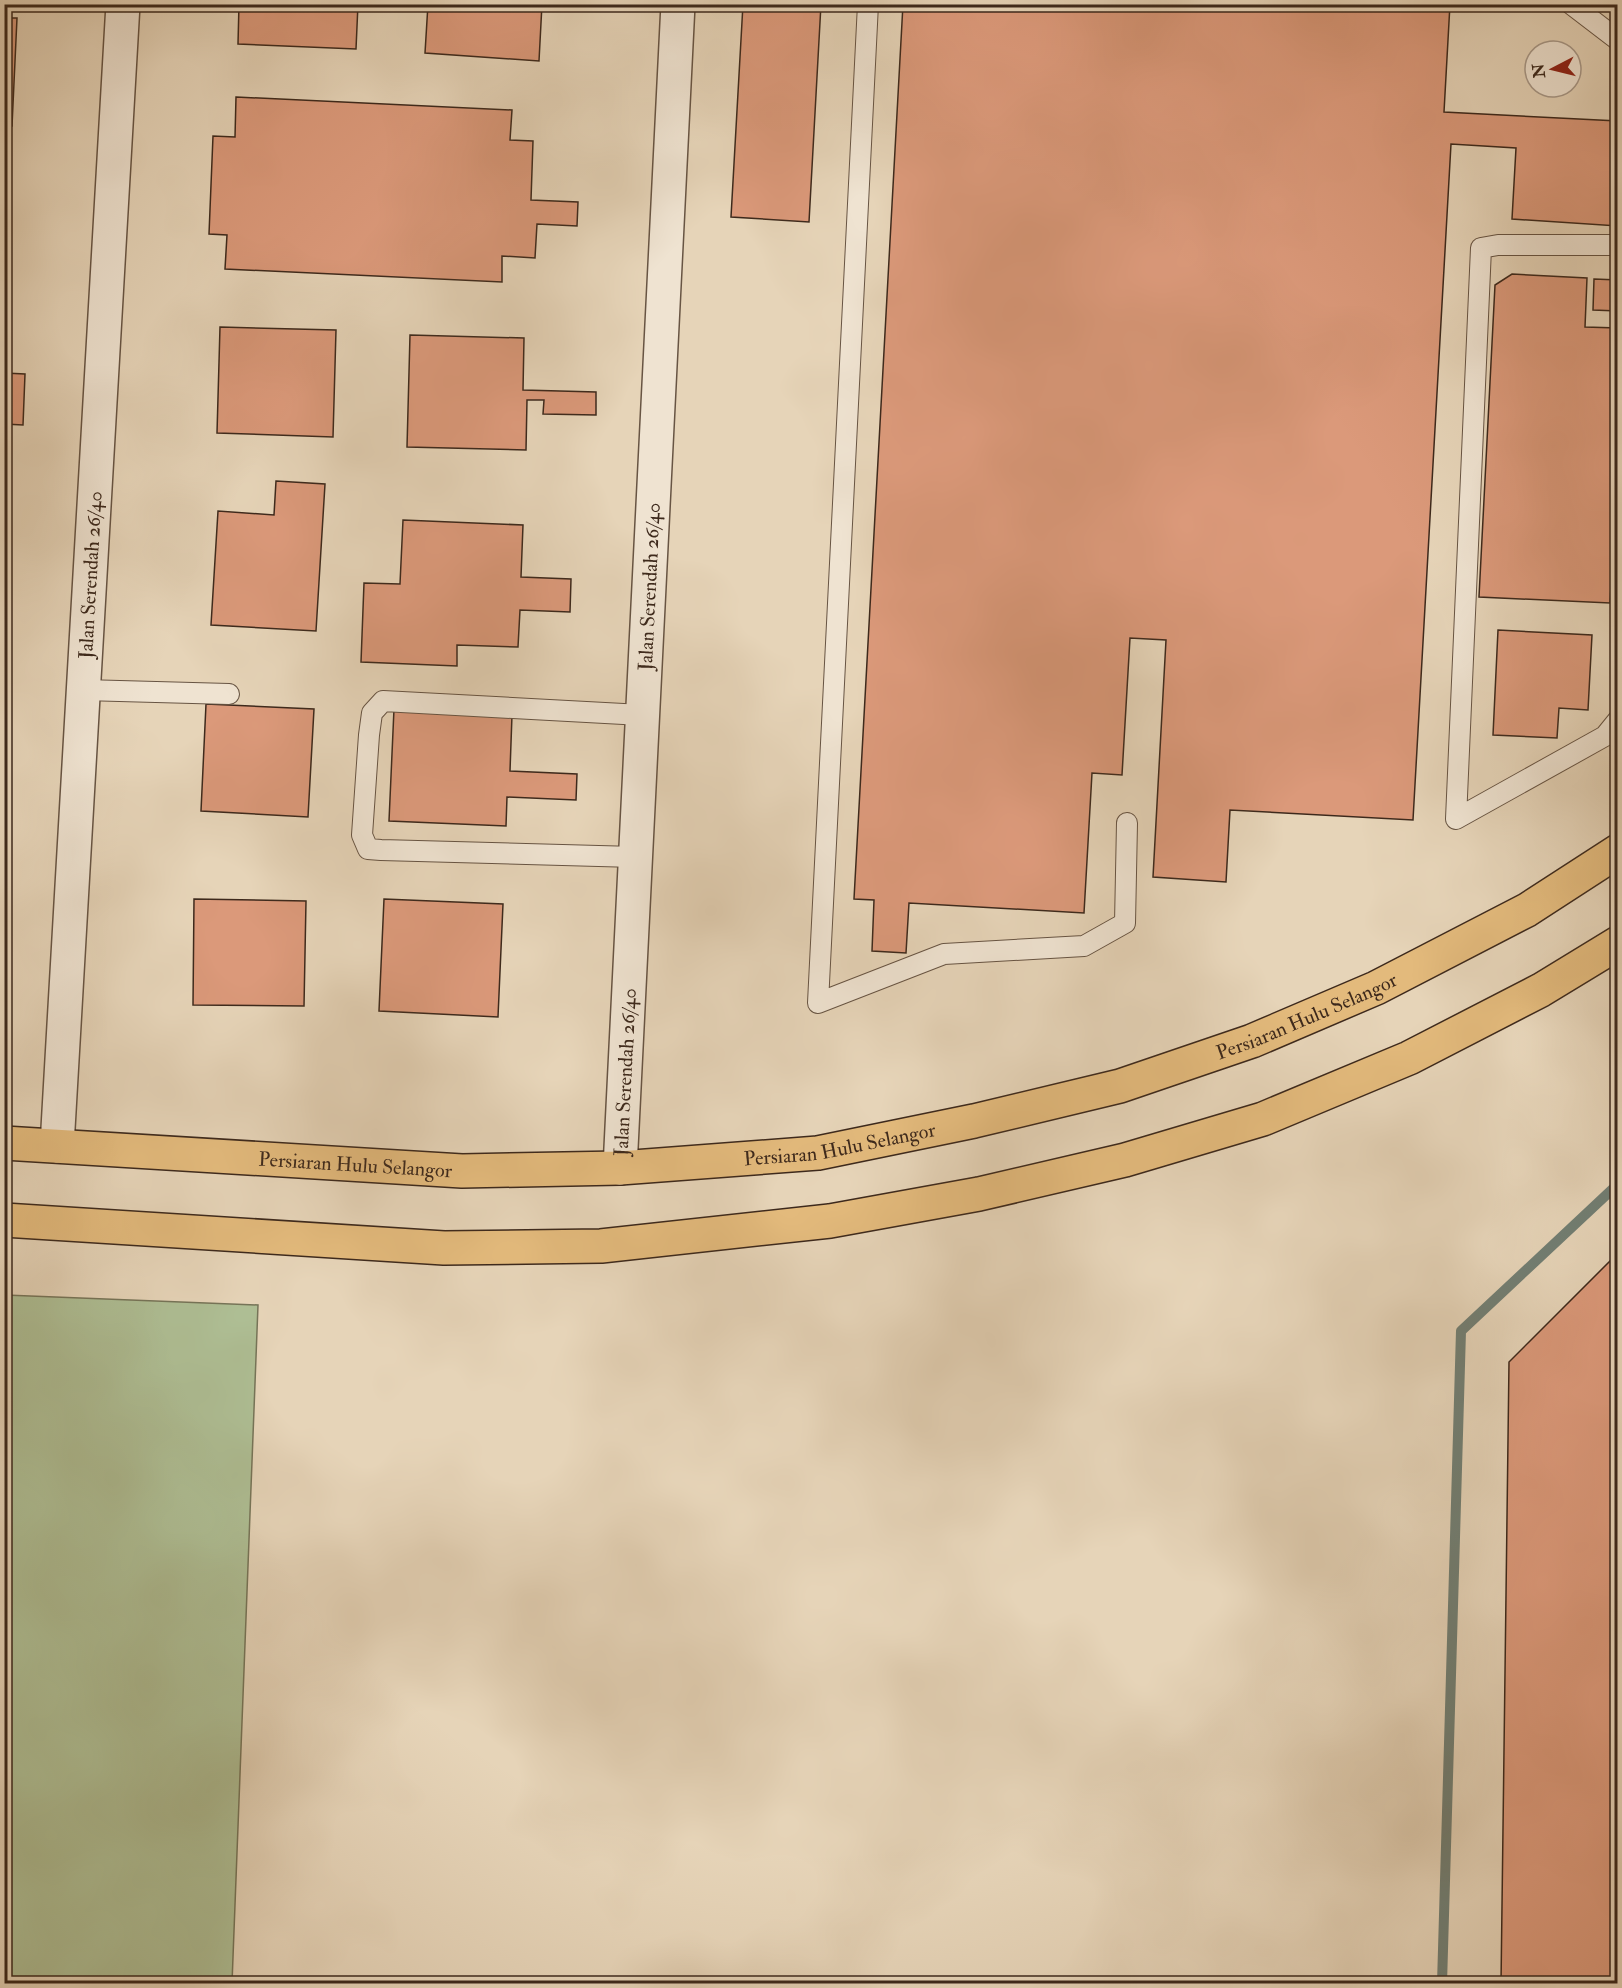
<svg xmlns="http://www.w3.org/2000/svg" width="1622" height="1988" viewBox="0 0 1622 1988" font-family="'IM FELL Double Pica',serif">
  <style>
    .green { fill: #aebe94; stroke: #767458; stroke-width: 1.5 }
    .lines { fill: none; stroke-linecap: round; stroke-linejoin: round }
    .stream { stroke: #727f74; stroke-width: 10 }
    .building { fill: #db997a; stroke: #3d291c; stroke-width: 1.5 }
    .service-casing { stroke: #675443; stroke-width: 22 }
    .minor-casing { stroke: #675443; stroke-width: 36 }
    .primary-casing { stroke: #3d291c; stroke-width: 36 }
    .service { stroke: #efe3d1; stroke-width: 20 }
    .minor { stroke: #efe3d1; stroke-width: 33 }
    .primary { stroke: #e3ba7c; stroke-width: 33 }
    .labels { text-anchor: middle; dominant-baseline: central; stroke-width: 5; stroke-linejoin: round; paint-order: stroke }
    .street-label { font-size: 20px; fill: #3d291c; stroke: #efe3d1 }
  </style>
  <rect width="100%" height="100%" fill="#e6d4b8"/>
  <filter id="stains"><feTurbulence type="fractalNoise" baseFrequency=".00333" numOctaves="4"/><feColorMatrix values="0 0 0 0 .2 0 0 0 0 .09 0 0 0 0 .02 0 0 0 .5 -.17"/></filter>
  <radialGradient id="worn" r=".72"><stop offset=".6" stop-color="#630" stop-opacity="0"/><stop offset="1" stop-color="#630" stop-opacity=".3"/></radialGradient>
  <!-- green -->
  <path class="green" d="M5,1295L258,1305L232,1983H5Z"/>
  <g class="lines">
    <!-- stream -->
    <path class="stream" d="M1442,1984L1461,1331L1618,1184"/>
  </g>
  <!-- building -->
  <path class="building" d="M239,4H358L356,49L238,44Z
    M428,4H542L539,61L425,53Z
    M743,4H821L809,222L731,217Z
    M903,4H1450L1444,112L1618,121V226L1512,219L1516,148L1451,144L1413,820L1230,810L1226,882L1153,877L1166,640L1130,638L1122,775L1092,773L1084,913L909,903L906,953L872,951L874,900L854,899Z
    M4,18H17L12,126H4Z
    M236,97L512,110L510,140L533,141L531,200L578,202L577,226L537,224L535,258L502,256V282L225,269L227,235L209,234L213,136L235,137Z
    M4,213H9L4,286Z
    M1512,274L1587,278L1585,327L1618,328V464L1610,603L1479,597L1495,285Z
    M1594,279L1618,280V311L1593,310Z
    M220,327L336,330L333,437L217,433Z
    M410,335L524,338L523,390L596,392V415L543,414L544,400H527L526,450L407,447Z
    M4,373L25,374L23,425L4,424Z
    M276,481L325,484L316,631L211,625L218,511L274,515Z
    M403,520L523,525L521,577L571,579L570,612L520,610L518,647L457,645V666L361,662L364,583L400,584Z
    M1498,630L1592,635L1588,710L1559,708L1557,738L1493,735Z
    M206,704L314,709L308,817L201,811Z
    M394,709L512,715L510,771L577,774L576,800L507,797L506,826L389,821Z
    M194,899L306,901L304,1006L193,1005Z
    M384,899L503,904L498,1017L379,1011Z
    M1618,1253V1984H1501L1509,1362Z"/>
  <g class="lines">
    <!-- service casing -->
    <g class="service-casing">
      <path id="service" d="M868,4L818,1003L944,954L1084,946L1125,923L1127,823
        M1571,4L1618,40
        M83,690L229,694
        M1456,819L1481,248L1498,245H1618
        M1456,819L1605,736L1618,720
        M635,857L381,850L368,849L362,835L369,735L372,713L383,701L642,715"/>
    </g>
    <!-- minor casing -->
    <g class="minor-casing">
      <g id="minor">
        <path id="s1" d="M57,1146L123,4"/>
        <path id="s2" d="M620,1168L678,4"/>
      </g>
    </g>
    <!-- primary casing -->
    <g class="primary-casing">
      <g id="primary">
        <path id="s3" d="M4,1143L462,1171L620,1168L818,1153L974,1121L1120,1086L1252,1041L1376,988L1527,910L1618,851"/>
        <path d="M4,1220L444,1248L601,1246L830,1221L979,1194L1125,1160L1263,1119L1409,1058L1541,990L1618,943"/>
      </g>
    </g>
    <!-- service -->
    <use href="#service" class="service"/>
    <!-- minor -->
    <use href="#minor" class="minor"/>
    <!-- primary -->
    <use href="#primary" class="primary"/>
  </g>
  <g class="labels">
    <!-- street labels -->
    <g class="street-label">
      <text stroke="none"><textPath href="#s1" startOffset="572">Jalan Serendah 26/40</textPath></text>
      <text stroke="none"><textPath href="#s2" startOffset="582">Jalan Serendah 26/40</textPath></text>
      <text stroke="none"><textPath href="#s3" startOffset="1324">Persiaran Hulu Selangor</textPath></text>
      <text stroke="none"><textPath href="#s2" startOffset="96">Jalan Serendah 26/40</textPath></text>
      <text stroke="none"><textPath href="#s3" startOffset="838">Persiaran Hulu Selangor</textPath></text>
      <text stroke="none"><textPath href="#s3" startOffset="352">Persiaran Hulu Selangor</textPath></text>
    </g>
  </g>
  <!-- margin -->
  <rect width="1622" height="1988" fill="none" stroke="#e6d4b8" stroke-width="24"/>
  <rect x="6" y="6" width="1610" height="1976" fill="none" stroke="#3d291c" stroke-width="3"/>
  <rect x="12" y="12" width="1598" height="1964" fill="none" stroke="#3d291c" stroke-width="1.5"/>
  <!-- north arrow -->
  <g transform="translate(1553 69) rotate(263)"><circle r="28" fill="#efe3d1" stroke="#a89989" stroke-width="1.5"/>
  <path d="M0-4.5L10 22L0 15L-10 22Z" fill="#8f2418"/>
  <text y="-9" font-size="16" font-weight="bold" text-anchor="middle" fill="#3d291c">N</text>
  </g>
  <rect width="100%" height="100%" filter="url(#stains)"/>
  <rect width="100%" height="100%" fill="url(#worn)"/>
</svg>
